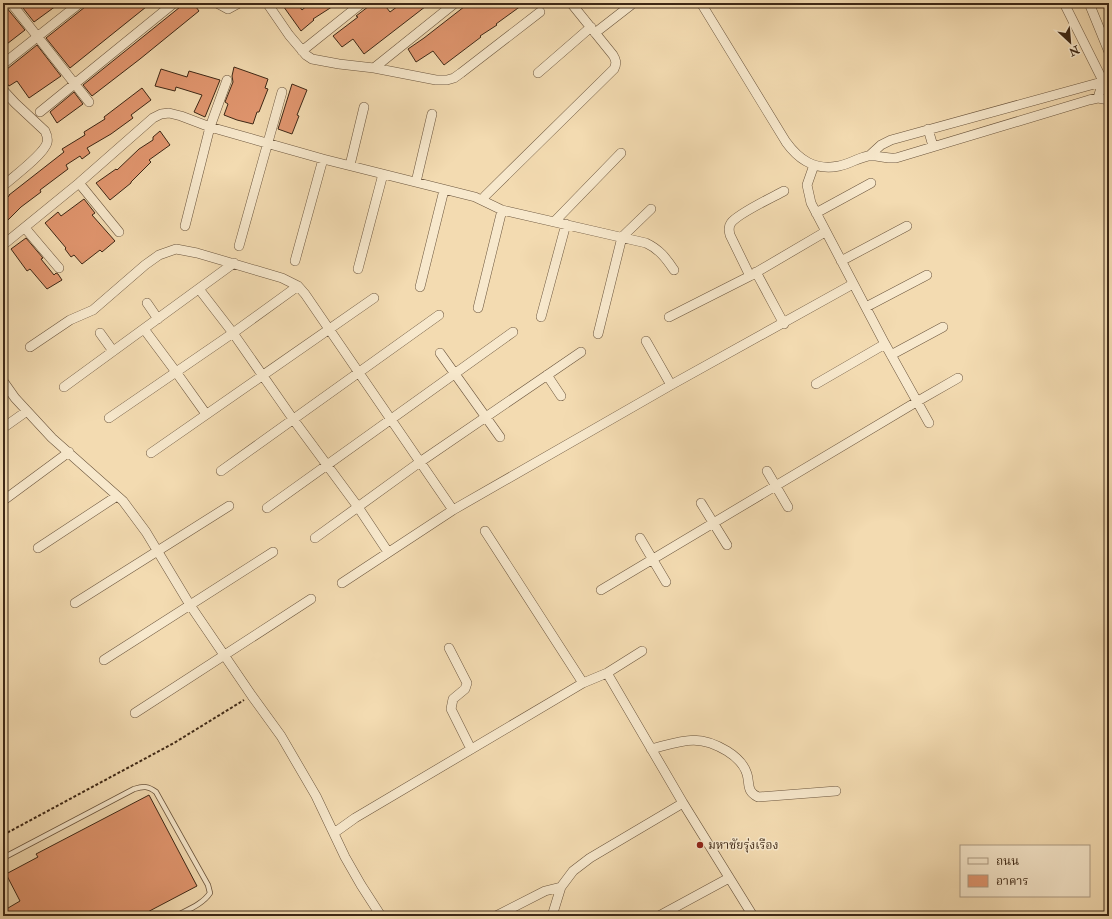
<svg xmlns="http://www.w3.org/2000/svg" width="1112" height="919" viewBox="0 0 1112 919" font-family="'IM FELL Double Pica','Noto Serif Thai',serif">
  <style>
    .building { fill: #e1966f; stroke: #3e2816 }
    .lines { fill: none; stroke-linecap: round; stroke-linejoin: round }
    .service-casing { stroke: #6b553d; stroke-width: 6 }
    .minor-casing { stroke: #6b553d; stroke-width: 10 }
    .path { stroke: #3e2816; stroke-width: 2; stroke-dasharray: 3 2; stroke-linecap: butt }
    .service { stroke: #f7e8cc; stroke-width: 4.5 }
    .minor { stroke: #f7e8cc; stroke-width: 9 }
    .poi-dot { fill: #8f2418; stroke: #f7e8cc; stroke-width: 1.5 }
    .labels { text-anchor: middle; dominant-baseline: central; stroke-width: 3; stroke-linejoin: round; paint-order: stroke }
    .poi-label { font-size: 12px; fill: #3e2816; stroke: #f7e8cc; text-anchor: start }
  </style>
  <rect width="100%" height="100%" fill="#f3dbb1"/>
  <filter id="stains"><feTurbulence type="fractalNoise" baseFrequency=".005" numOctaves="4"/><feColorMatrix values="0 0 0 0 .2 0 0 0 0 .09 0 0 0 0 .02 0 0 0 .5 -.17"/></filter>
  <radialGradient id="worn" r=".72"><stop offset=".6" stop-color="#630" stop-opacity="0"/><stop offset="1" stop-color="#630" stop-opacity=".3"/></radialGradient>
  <!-- building -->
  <path class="building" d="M3,3H5L6,7L25,30L3,47Z
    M19,3H60L34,22Z
    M90,3H151L70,68L46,38Z
    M185,3H193L199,11L140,59L92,96L83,85Z
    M281,3H297L302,10L310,3H338L313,19L314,20L301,31Z
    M373,3H383L390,12L402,3H430L364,54L353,39L342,47L333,36L358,17L356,16Z
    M469,3H525L496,24L497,25L480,36L481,37L444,65L433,51L416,62L408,49L424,38Z
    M37,45L61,76L29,98L17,81L9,86L3,78V70L7,69Z
    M234,67L268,79L265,88L268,89L259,112H257L253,124L237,120L224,115L228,104L225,102L233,82L232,76Z
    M161,69L187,77L189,71L220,80L205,117L194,112L202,95L176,87L175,91L155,86Z
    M292,84L307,90L297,115L299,116L292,134L278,129Z
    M142,88L151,100L131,115L133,118L111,134L87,148L90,153L82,159L80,156L66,165L68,169L40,190L41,192L21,207L7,221L3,216V201L9,196V195L64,152L62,149L85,135L84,132L105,119L104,117Z
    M74,92L83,104L57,123L50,112Z
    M160,131L170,145L149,160L151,162L131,182V183L110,200L96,183L116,169L117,170L139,149L153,140V137Z
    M84,199L95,213L92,215L115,241L102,252L100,250L82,264L74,255L71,257L65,249L66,248L45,223L58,212L61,216Z
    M26,238L43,258L41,259L54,275L56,273L58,274L62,280L47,289L30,269L27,271L11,249Z
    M149,795L197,886L140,916H3V911L20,901L6,874L38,857L36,854Z"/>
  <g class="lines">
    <!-- service casing -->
    <g class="service-casing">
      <path id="service" d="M3,858L134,789C144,786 148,786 156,792L208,885L210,893C203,904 187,910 176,916"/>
    </g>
    <!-- minor casing -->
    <g class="minor-casing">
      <path id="minor" d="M11,3L89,102
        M217,3L228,9L239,3
        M267,3L289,35L306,55L312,59L339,64L374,68L436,80H447L454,78L461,73L540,12
        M701,3L786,142C799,160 815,171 839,166C849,164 858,158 868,156C877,155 887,159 896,158L1089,100L1098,98L1109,100
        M1064,3L1103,81L1098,98
        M1089,3L1109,52
        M595,33L631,5
        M302,51L362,3
        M3,64L80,3
        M374,68L455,3
        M538,73L591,27
        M3,90L15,103L45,131C47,135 48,139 47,143C43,155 13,177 3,186
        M40,112L174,3
        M928,129L933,146
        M869,156L881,145L891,140L1109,80
        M350,165L364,107
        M814,165L807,185L811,203L885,344L929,423
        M416,182L432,114
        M79,183L119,232
        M483,199L485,196L614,69C617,63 616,60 613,55L571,3
        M816,213L871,183
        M555,221L621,153
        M185,226L210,127L227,80
        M25,228L59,268
        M3,245L79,183L153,118L161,114L169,113L181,116L210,127L323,159L475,197L502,210L646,243C659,249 666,258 674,270
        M239,246L282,92
        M295,261L323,159
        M841,261L907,226
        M358,269L383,174
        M756,272L784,324
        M750,276L730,235C729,231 728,227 731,223C737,214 773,197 784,191
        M420,287L444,190
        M199,289L233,333L293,419L358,507L388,552
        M147,303L158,319
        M866,307L927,275
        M478,308L502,210
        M541,317L566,224
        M669,317L750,276L825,232
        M144,329L176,372L206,414
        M100,333L113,351
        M598,334L622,237L651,209
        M646,341L671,385
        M30,347L70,320L93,310L145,265L159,255L176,249L197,253L282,278L298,286L305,294L453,510
        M440,353L500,437
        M891,355L943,327
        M547,375L561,396
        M3,381L15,398L52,438L123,501L146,532L190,605L252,696L281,736L316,796L345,857L361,885L381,916
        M816,384L885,344
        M64,387L234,263
        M109,418L233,333L298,286
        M3,428L27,411
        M151,453L374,298
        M221,471L439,315
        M767,471L788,507
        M4,500L69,452
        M701,503L727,545
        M267,508L513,332
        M485,531L583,683
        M315,538L420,462L581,352
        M640,538L666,582
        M38,548L117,496
        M342,583L453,510L671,385L853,284
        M601,590L918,401L958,378
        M75,603L229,506
        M449,648L467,683L465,689L453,699L451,709L471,749
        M104,660L273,552
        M607,673L683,803L753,916
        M135,713L311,599
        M651,749C682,741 698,733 727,751C735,756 744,764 747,774C750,784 746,791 758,797L836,791
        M334,833L355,818L583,683L607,673L642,651
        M496,916L545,891L561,887
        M552,916L561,887L573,871L590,858L683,803
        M659,916L729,878"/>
    </g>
    <!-- path -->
    <path class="path" d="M3,835L174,743L244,700"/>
    <!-- service -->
    <use href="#service" class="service"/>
    <!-- minor -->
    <use href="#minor" class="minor"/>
  </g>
  <!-- markers -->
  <circle class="poi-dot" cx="700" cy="845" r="4"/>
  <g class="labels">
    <!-- poi labels -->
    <g class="poi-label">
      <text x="708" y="845">มหาชัยรุ่งเรือง</text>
    </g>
  </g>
  <!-- margin -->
  <rect width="1112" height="919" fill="none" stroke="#f3dbb1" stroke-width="16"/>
  <rect x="4" y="4" width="1104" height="911" fill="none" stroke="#3e2816" stroke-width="2"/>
  <rect x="8" y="8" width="1096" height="903" fill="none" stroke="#3e2816"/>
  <!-- legend -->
  <rect x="960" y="845" width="130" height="52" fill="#f7e8cc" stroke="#ad9b83"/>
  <rect x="968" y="858" width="20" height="6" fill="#f7e8cc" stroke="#ad9b83"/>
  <text x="996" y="865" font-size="12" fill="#3e2816">ถนน</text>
  <rect x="968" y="875" width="20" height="12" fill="#e1966f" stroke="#ad9b83"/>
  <text x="996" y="885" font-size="12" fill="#3e2816">อาคาร</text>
  <!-- north arrow -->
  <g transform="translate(1070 42) rotate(154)" stroke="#f7e8cc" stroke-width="3" paint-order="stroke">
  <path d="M0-3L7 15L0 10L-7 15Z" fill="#3e2816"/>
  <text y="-6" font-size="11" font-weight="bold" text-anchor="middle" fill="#3e2816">N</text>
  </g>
  <rect width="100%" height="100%" filter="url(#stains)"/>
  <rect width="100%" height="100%" fill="url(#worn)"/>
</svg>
